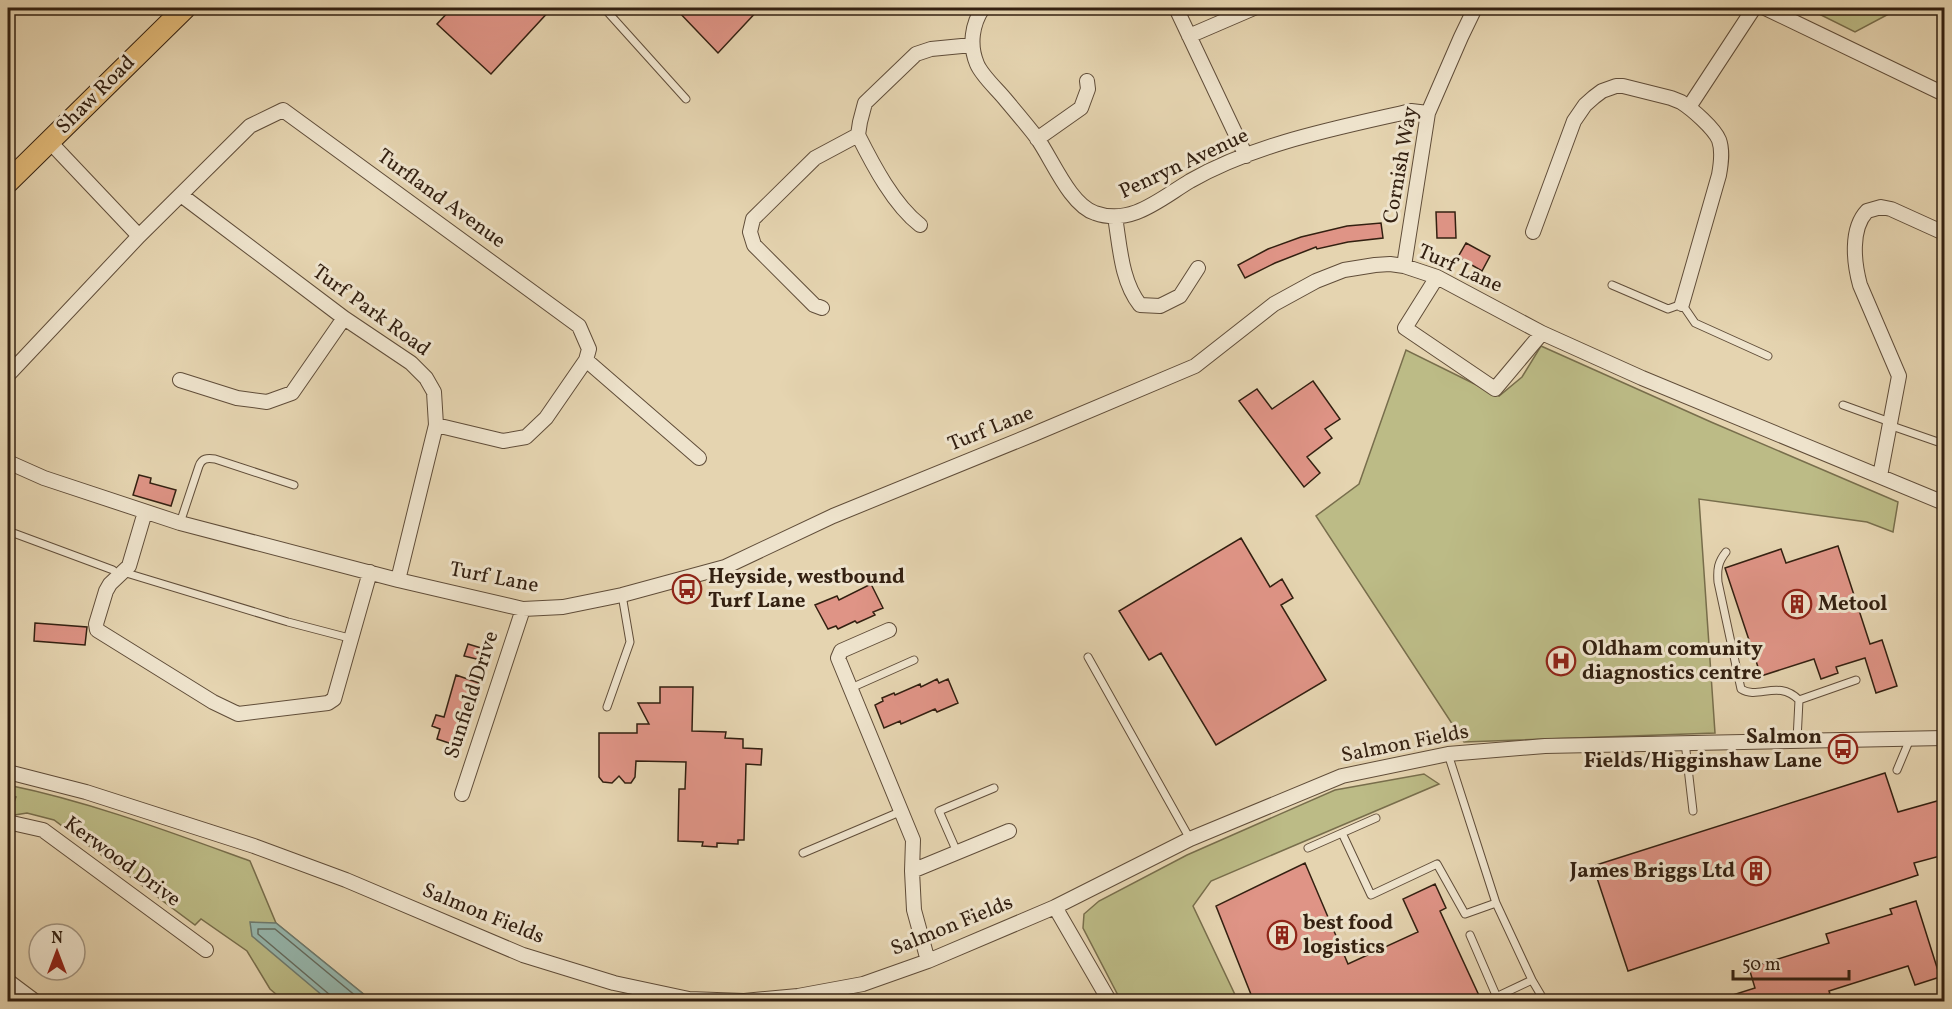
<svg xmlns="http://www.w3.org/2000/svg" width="1952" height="1009" viewBox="0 0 1952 1009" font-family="Vollkorn,serif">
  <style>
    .green { fill: #bcbb86; stroke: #786e4c; stroke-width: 1.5 }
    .water { fill: #96b8af; stroke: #6e7b70; stroke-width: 1.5 }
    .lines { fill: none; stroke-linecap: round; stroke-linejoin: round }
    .shore { stroke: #646c60; stroke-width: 1.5 }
    .building { fill: #df9486; stroke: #332011; stroke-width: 1.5 }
    .lane-casing { stroke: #604d39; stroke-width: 9 }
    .street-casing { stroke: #604d39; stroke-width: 16 }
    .primary-casing { stroke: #332011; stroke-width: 23 }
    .lane { stroke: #eee3cc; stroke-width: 7 }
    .street { stroke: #eee3cc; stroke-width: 14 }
    .primary { stroke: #e2ba78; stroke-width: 21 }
    .labels { text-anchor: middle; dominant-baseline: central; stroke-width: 6; stroke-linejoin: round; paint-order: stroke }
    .street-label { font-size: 21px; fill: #332011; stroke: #eee3cc }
    .poi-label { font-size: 21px; font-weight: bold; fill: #332011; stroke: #eee3cc; text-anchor: start }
  </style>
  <rect width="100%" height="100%" fill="#e5d4b0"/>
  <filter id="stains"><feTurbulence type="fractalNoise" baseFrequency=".00333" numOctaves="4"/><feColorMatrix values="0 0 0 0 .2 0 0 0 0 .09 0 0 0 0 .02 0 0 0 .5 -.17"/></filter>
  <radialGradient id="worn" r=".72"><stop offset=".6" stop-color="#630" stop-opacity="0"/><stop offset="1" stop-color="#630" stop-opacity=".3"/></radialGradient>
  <!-- green -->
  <path class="green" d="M1807,8H1900L1855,32Z
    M1541,346L1711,422L1898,502L1893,532L1867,522L1699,499L1715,733L1464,742L1316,516L1359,484L1406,350L1499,396L1522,377Z
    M1424,774L1439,784L1211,881L1193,906L1238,1001H1121L1083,928L1084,914L1099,901L1187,855L1335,790Z
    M8,785C91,802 170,832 250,861L276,923L372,1001H284L270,989L247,951L201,919L195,925L54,820L27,813L8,816L16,797L8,794Z"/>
  <!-- water -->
  <path class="water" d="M250,922L276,923L372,1001H329L252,936Z"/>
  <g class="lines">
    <!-- shore -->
    <path class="shore" d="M332,1002L330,995L258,934V929H275L363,1002"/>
  </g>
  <!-- building -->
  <path class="building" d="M452,8H552L491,74L437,24Z
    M675,8H760L718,53Z
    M1436,212H1455L1456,238H1437Z
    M1381,223L1383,238L1348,242L1317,249L1316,247L1275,263L1245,278L1238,265L1268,249L1301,237L1347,226Z
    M1466,243L1490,256L1482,271L1458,257Z
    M1313,381L1340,419L1325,429L1332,438L1307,457L1320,473L1304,487L1239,401L1257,389L1272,409Z
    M139,475L151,478L150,483L176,490L171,506L133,495Z
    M1241,538L1270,587L1282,579L1293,598L1281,605L1326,680L1216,745L1161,653L1149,660L1119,611Z
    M1838,546L1870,644L1882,640L1897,686L1876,693L1865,658L1836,667L1838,673L1821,679L1814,659L1761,676L1725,568L1781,549L1786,563Z
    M871,584L883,608L873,612L875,615L857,623L855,621L838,629L836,626L828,629L815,605L837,596L839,600Z
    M35,623L87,627L85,645L34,641Z
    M468,644L488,650L485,661L464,656Z
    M456,675L479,683L467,713L464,712L452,744L437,739L440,729L432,726L436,715L444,717Z
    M937,679L939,683L948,679L958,703L937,712L935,709L901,724L900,721L884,728L875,705L883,701L882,698L894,693L895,695L920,684L921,687Z
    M660,687H693L692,731L726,732L725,738L743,739V748L762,749L761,765L746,764L744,840H738V844L717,843V847L702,846L703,842L678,841L679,789H685L686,762L636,761L635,777L631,783H625L619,776L612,783L603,782L599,777V733H637V724H649L638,703H660Z
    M1885,773L1898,812L1944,799V855L1914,863L1918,875L1628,971L1593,866Z
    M1305,863L1348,964L1418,932L1403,899L1435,884L1446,908L1440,911L1482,1002H1254L1216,906Z
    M1916,901L1940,977L1915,985L1908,966L1829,991L1830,994L1807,1002H1720V999L1755,988L1749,968L1829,943L1826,934L1892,914L1890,909Z"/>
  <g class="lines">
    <!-- lane casing -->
    <g class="lane-casing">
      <path id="lane" d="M604,8L686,99
        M1612,285L1668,309L1682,304L1695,323L1768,356
        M1843,405L1890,422
        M1889,425L1938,442
        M180,523L199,466C202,458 207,458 215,459L294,485
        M8,531L113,570
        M1726,552C1718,562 1717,569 1718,582L1741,689C1758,700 1778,679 1799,700
        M123,572L288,622L353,639
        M1088,657L1190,839
        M851,688L914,660
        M607,707L630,642L622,595
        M1797,740L1799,700L1856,680
        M1685,742L1693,811
        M1448,754L1496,903L1532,980L1545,1002
        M1897,770L1910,739
        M1342,833L1376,818
        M1308,848L1342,833L1371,895L1437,864L1465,914L1496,903
        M957,852L939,811L994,788
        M803,853L902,811
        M1470,935L1499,1002
        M1496,997L1532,980"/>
    </g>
    <!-- street casing -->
    <g class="street-casing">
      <path id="street" d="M983,8C972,24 969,45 977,64C982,76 997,89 1005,99C1016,112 1027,125 1037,138C1052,159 1070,205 1095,213C1131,226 1160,199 1190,181C1257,143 1337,128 1411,111L1428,113
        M1176,8L1246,156
        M1765,8L1944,94
        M1189,36L1254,8
        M1689,107L1754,8
        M858,135C873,165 894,205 920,225
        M1037,139L1081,108L1088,89L1087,81
        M49,141L139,236
        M181,195L344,318L411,363L426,378L434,392L436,425L398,580
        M1115,217C1120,246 1121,281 1140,305L1160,306L1180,296L1198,268
        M1533,232L1574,121L1585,105L1594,97L1602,91L1616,86H1623L1671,98L1681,102C1692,109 1714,128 1719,140C1723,151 1721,164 1719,175L1682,304
        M1404,266L1428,113L1461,37L1475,8
        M1437,277L1405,328L1495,389L1542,333
        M822,308L814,305L754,245L750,232L753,219L815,158L858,135L860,122L865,103L916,54L931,49L972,45
        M586,360L699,458
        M8,375L139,236L250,126L283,110L579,326L589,349L586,360L546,418L526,437L503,441L436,425
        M180,380L237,398L267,402L292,393L344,318
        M8,462L44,478L180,523L398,580L523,609L563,607L622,595L725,567L833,516L1034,434L1195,366L1274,304L1316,281L1344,270L1375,265L1390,264L1404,266L1437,277L1542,333L1642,378L1944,503
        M1880,476L1899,376L1860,285C1854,263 1850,229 1867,211L1881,207L1891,209L1944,233
        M145,512L129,566L110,584L106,591L96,624L97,630L213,702L238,714L328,703L334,699L370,572
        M889,630L841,651L838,658L913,840L912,871L914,910L928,961
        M8,772L86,792L254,846L346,880L523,955L614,983L689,999L744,1001L798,996L863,984L928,961L1055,907L1190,839L1342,776L1448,754L1545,746L1944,738
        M462,794L523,609
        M8,826L12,823L43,830L206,950
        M912,871L1009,831
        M1055,907L1110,1002
        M8,981L36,1002"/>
    </g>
    <!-- primary casing -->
    <g class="primary-casing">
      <path id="primary" d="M8,182L185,8"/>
    </g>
    <!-- lane -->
    <use href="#lane" class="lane"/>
    <!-- street -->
    <use href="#street" class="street"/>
    <!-- primary -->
    <use href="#primary" class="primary"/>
  </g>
  <!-- icons -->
  <defs>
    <g id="bus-ring" transform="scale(1.5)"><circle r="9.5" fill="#eee3cc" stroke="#8f2418" stroke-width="1.5"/><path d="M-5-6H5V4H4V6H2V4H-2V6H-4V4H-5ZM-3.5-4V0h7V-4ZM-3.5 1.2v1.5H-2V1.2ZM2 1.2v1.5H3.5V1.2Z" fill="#8f2418"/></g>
    <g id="building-ring" transform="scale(1.5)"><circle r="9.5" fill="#eee3cc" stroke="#8f2418" stroke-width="1.5"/><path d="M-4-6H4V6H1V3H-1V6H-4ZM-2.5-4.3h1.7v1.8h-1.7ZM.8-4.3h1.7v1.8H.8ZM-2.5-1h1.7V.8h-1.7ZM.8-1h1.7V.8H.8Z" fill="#8f2418"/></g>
    <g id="hospital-ring" transform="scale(1.5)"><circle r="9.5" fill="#eee3cc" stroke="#8f2418" stroke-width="1.5"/><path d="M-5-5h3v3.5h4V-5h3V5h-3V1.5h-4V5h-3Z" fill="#8f2418"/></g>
  </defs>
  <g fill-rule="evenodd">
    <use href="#bus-ring" x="687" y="589"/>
    <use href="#building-ring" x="1797" y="604"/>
    <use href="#hospital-ring" x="1561" y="661"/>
    <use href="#bus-ring" x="1843" y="749"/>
    <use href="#building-ring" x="1756" y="871"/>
    <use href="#building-ring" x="1282" y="935"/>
  </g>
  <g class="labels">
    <!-- street labels -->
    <g class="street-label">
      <text transform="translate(96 95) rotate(-45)">Shaw Road</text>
      <text transform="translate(1184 164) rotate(-25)">Penryn Avenue</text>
      <text transform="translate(1401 165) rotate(-80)">Cornish Way</text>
      <text transform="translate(441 199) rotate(36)">Turfland Avenue</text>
      <text transform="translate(1460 269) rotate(24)">Turf Lane</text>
      <text transform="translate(371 311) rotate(36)">Turf Park Road</text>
      <text transform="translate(991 429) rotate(-22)">Turf Lane</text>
      <text transform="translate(494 578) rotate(11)">Turf Lane</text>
      <text transform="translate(472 695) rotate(-72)">Sunfield Drive</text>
      <text transform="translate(1405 744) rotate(-11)">Salmon Fields</text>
      <text transform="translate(122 862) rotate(36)">Kerwood Drive</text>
      <text transform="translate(483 914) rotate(22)">Salmon Fields</text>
      <text transform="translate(952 926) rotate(-22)">Salmon Fields</text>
    </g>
    <!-- poi labels -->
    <g class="poi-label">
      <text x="708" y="577">Heyside, westbound<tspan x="708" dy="24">Turf Lane</tspan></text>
      <text x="1818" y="604">Metool</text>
      <text x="1582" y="649">Oldham comunity<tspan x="1582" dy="24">diagnostics centre</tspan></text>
      <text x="1822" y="737" text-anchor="end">Salmon<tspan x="1822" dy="24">Fields/Higginshaw Lane</tspan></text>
      <text x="1735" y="871" text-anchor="end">James Briggs Ltd</text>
      <text x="1303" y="923">best food<tspan x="1303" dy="24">logistics</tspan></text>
    </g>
  </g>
  <!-- margin -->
  <rect width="1952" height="1009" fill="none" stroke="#e5d4b0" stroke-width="30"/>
  <rect x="9" y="9" width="1934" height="991" fill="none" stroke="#332011" stroke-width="3"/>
  <rect x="15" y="15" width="1922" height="979" fill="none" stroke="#332011" stroke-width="1.5"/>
  <!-- north arrow -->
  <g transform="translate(57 952)"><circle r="28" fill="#eee3cc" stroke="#a39581" stroke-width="1.5"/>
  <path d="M0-4.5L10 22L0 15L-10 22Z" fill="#8f2418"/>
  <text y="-9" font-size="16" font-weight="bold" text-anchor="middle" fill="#332011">N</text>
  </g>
  <!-- scale -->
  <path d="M1733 970v9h116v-9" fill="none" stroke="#332011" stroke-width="3"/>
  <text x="1742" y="970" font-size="18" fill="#332011" stroke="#eee3cc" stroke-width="4.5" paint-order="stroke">50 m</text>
  <rect width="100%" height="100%" filter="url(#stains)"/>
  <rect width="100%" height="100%" fill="url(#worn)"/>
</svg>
